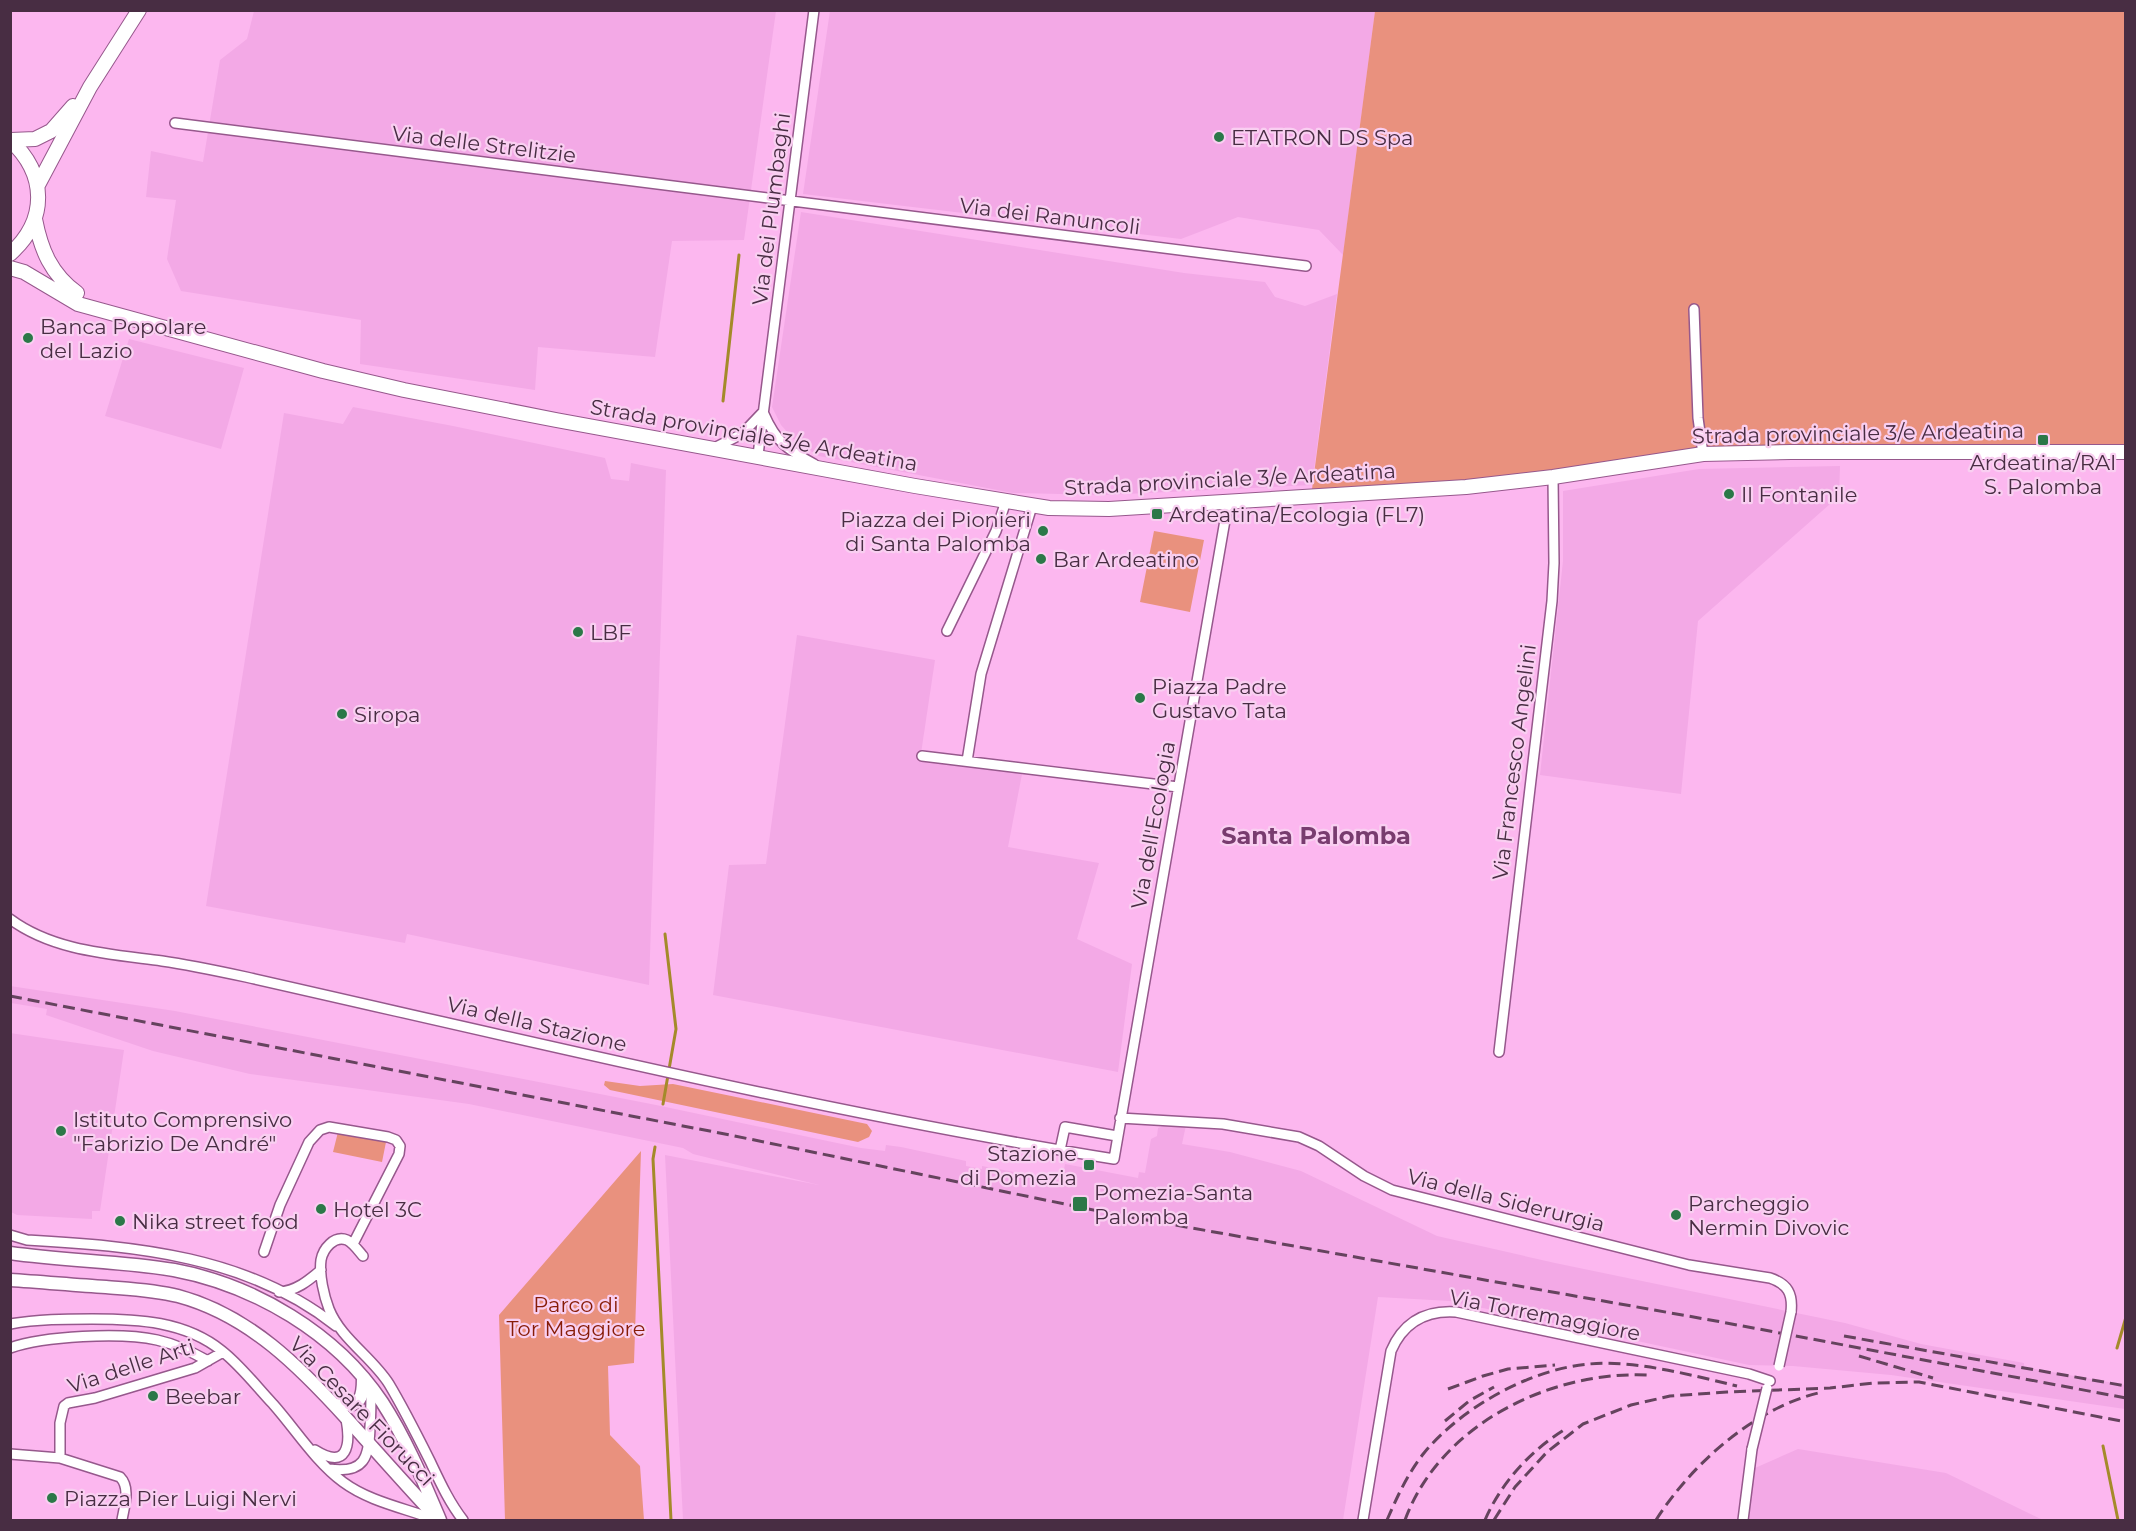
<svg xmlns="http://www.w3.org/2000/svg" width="2136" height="1531" viewBox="0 0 2136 1531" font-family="Montserrat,sans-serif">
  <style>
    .built { fill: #f3a9e6 }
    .green { fill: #e9917e }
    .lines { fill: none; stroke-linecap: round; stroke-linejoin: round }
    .stream { stroke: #a48a2a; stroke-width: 3 }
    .minor-casing { stroke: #96588c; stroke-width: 12 }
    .tertiary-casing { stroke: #96588c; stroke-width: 15 }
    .secondary-casing { stroke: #96588c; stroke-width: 16 }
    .minor { stroke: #fff; stroke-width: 9 }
    .tertiary { stroke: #fff; stroke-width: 12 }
    .secondary { stroke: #fff; stroke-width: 14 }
    .rail { stroke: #65435e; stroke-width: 3; stroke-dasharray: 12 6; stroke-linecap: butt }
    .minor-bridge-casing { stroke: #96588c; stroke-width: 12; stroke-linecap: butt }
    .minor-bridge { stroke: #fff; stroke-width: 9 }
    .poi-dot { fill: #2b7848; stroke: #f9cff1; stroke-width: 2 }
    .labels { text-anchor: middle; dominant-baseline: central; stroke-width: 4.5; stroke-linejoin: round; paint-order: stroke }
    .poi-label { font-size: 21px; fill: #482d43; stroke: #f9cff1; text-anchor: start }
    .street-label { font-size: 21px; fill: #482d43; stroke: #f9cff1 }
    .park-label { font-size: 21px; fill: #871c07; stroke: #f9cff1 }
    .quarter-label { font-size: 24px; font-weight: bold; fill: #783c6f; stroke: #f9cff1 }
  </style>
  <rect width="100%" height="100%" fill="#fcb7ef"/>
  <!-- built -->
  <path class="built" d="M254,11H776L744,240L672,241L655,357L538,347L535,390L360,364L361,320L181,291L167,259L176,200L146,197L151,151L203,162L220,60L247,39Z
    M830,11H1375L1343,255L1319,230L1238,217L1181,239L803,194Z
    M801,212L1184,273L1265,282L1275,297L1305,306L1337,294L1312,485L1105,495L1013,493L819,456L797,443L781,425L772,407Z
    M129,339L244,368L221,449L105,416Z
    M353,407L453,426L605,458L611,479L629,481L631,463L666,470L649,985L407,934L405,943L206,906L284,413L343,424Z
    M1840,466L1839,496L1698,621L1681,794L1540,775L1563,561V491L1699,469Z
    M797,635L935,660L920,760L1022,774L1008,847L1099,863L1077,939L1132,964L1118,1072L713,995L729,865L766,864Z
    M10,986L175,1011L656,1105L861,1148L885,1151L886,1145L901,1147L966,1161V1166L982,1169V1166L1062,1181L1065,1164L1138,1178L1139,1172L1145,1173L1151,1139L1157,1136L1158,1128L1169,1124L1186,1125L1182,1144L1230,1152L1301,1171L1437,1236L1555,1263L1845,1323L1921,1344L2024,1363V1367L2125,1385V1409L1891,1375L1793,1366L1749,1365L1450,1301L1378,1297L1343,1520H683L665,1155L819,1185L693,1154L683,1148L469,1104L250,1074L153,1051L46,1015L47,1009L11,1003Z
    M10,1033L124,1050L100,1211H92V1219L17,1215L11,1212Z
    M1798,1449L1946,1473L2043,1520H1748L1755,1468Z"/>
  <!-- green -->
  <path class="green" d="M1375,11H2125V452L1758,453L1311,497Z
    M1154,531L1204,540L1190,612L1140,602Z
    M605,1081L640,1086L673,1084L867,1124L872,1131L869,1137L858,1142L610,1090L604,1085Z
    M338,1132L386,1142L382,1162L333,1152Z
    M641,1151L634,1363L608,1366L610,1435L640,1466L644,1520H505L499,1315Z"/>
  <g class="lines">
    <!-- stream -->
    <path class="stream" d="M723,401L739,255
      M663,1104L676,1029L665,934
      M655,1147L653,1159L671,1520
      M2117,1348L2126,1317
      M2103,1446L2118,1520"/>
    <!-- minor casing -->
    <g class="minor-casing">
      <path id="minor" d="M175,123L1306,266
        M1694,309L1698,418L1703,454
        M764,414C776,442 788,450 814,464
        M714,448L742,434L763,412
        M758,455L814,10
        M947,631L996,531L1006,501
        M922,756L1178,787
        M967,761L981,674L1032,506
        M10,919C53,951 110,954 162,961C190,965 218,971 246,977C534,1042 822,1112 1114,1159L1228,503
        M1499,1052L1552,601L1554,563L1553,477
        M1120,1118L1223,1124L1299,1137L1319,1146L1364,1176L1392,1190L1689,1265L1770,1278C1788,1284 1793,1294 1791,1312
        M1060,1150L1065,1127L1117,1136
        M10,1235L27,1240C136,1246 248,1256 336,1326
        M264,1252L280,1205L309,1142L320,1130L329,1127L388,1137L396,1140L400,1146L399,1154L353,1244
        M363,1256C358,1250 353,1243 347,1240C334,1235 323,1249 321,1260C319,1275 324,1296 329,1309C341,1339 372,1357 389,1384C404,1409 417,1435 430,1461C440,1482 449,1502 463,1520
        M279,1292C296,1291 308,1281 321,1270
        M10,1324C38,1319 65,1319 92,1319C138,1319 185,1321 222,1351C241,1366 257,1387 273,1404C296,1430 315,1461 343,1482C370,1502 405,1508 436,1520
        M10,1348C44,1336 121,1332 157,1340C175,1344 192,1352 208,1361
        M315,1450C347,1470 351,1446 346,1419
        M10,1454L60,1458L120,1477C131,1488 124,1507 122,1520
        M60,1458V1423L64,1406L68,1403L95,1398L195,1368L223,1352
        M329,1469C365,1474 369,1457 370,1427C371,1414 371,1401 371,1388
        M1363,1520L1391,1351C1403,1323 1425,1310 1456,1312L1749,1374L1770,1381
        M1743,1520L1752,1449"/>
    </g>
    <!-- tertiary casing -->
    <g class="tertiary-casing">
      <path id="tertiary" d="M10,1253C65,1261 121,1261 174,1270C254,1285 336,1333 382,1402C406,1439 423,1480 440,1520
        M10,1280C42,1282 74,1285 106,1287C130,1289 154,1290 178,1296C249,1315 300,1367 348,1420C376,1451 404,1483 433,1514
        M335,1405C359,1406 363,1402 363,1378"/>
    </g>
    <!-- secondary casing -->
    <g class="secondary-casing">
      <path id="secondary" d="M10,140C47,174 48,220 10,254
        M11,140L35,139L51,131L73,106
        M38,185L90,87L139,10
        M35,219C41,250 51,274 77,293
        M10,268L24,272L78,304L323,371L404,390L556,420L915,486L1049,508L1109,509L1466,487L1553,477L1703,454L1791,452H2126"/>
    </g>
    <!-- minor -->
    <use href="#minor" class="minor"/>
    <!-- tertiary -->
    <use href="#tertiary" class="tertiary"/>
    <!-- secondary -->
    <use href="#secondary" class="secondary"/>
    <!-- rail -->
    <path class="rail" d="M10,996L730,1135L1113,1214L1716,1321L2126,1398
      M1844,1336L2126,1386
      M1859,1356L1933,1378
      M1448,1389L1483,1376L1508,1369L1555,1365
      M1445,1421L1469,1401L1494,1387
      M1387,1520C1397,1497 1408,1473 1424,1453C1461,1408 1530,1369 1589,1364C1636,1360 1691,1375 1737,1386
      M1405,1520C1440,1425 1549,1371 1647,1375
      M1485,1520C1501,1483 1530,1451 1564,1430
      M1494,1520L1515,1487L1547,1452L1583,1424L1631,1405L1670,1396L1727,1392L1830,1388L1874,1383L1919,1382L2126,1422
      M1656,1520C1691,1465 1753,1409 1818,1393"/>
    <!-- minor-bridge casing -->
    <g class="minor-bridge-casing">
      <path id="minor-bridge" d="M1779,1366L1791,1312
        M1752,1449L1767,1388"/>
    </g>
    <!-- minor-bridge -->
    <use href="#minor-bridge" class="minor-bridge"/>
  </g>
  <!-- markers -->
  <g class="poi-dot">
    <circle cx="1219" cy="137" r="6"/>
    <circle cx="28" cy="338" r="6"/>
    <rect x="2037" y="434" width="12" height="12" rx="3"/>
    <circle cx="1729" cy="494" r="6"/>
    <rect x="1151" y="508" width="12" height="12" rx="3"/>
    <circle cx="1043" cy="531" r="6"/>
    <circle cx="1041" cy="559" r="6"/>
    <circle cx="578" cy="632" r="6"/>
    <circle cx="1140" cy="698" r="6"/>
    <circle cx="342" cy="714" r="6"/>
    <circle cx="61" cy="1131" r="6"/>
    <rect x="1083" y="1159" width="12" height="12" rx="3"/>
    <rect x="1072" y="1196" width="16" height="16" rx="3"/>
    <circle cx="321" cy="1209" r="6"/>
    <circle cx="1676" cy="1215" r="6"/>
    <circle cx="120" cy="1221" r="6"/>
    <circle cx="153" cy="1396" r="6"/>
    <circle cx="52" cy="1498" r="6"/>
  </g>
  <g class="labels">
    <!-- poi labels -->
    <g class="poi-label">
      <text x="1231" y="137">ETATRON DS Spa</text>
      <text x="40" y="326">Banca Popolare<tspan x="40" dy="24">del Lazio</tspan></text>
      <text x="2043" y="462" text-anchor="middle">Ardeatina/RAI<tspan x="2043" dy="24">S. Palomba</tspan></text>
      <text x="1741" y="494">Il Fontanile</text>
      <text x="1169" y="514">Ardeatina/Ecologia (FL7)</text>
      <text x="1031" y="519" text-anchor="end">Piazza dei Pionieri<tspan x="1031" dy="24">di Santa Palomba</tspan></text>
      <text x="1053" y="559">Bar Ardeatino</text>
      <text x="590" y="632">LBF</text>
      <text x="1152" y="686">Piazza Padre<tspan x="1152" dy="24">Gustavo Tata</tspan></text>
      <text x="354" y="714">Siropa</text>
      <text x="73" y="1119">Istituto Comprensivo<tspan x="73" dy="24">"Fabrizio De André"</tspan></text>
      <text x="1077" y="1153" text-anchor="end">Stazione<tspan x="1077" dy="24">di Pomezia</tspan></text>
      <text x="1094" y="1192">Pomezia-Santa<tspan x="1094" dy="24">Palomba</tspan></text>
      <text x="1688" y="1203">Parcheggio<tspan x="1688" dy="24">Nermin Divovic</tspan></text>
      <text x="333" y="1209">Hotel 3C</text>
      <text x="132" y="1221">Nika street food</text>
      <text x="165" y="1396">Beebar</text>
      <text x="64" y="1498">Piazza Pier Luigi Nervi</text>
    </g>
    <!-- street labels -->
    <g class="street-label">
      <text transform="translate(484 144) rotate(7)">Via delle Strelitzie</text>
      <text transform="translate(771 209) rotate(-83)">Via dei Plumbaghi</text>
      <text transform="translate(1050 216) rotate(7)">Via dei Ranuncoli</text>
      <text transform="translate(1858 433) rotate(-1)">Strada provinciale 3/e Ardeatina</text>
      <text transform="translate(754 435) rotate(10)">Strada provinciale 3/e Ardeatina</text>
      <text transform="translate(1230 479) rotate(-3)">Strada provinciale 3/e Ardeatina</text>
      <text transform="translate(1514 762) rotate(-83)">Via Francesco Angelini</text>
      <text transform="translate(1153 825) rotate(-80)">Via dell'Ecologia</text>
      <text transform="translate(537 1024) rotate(13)">Via della Stazione</text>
      <text transform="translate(1506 1200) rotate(14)">Via della Siderurgia</text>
      <text transform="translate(1545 1315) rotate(11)">Via Torremaggiore</text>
      <text transform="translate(131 1366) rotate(-18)">Via delle Arti</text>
      <text transform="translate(362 1411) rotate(46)">Via Cesare Fiorucci</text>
    </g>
    <!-- park labels -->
    <g class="park-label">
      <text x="576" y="1304">Parco di<tspan x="576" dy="24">Tor Maggiore</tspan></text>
    </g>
    <!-- quarter labels -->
    <g class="quarter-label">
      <text x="1316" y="835">Santa Palomba</text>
    </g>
  </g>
  <!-- border -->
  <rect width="2136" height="1531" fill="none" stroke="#482d43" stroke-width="24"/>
</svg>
